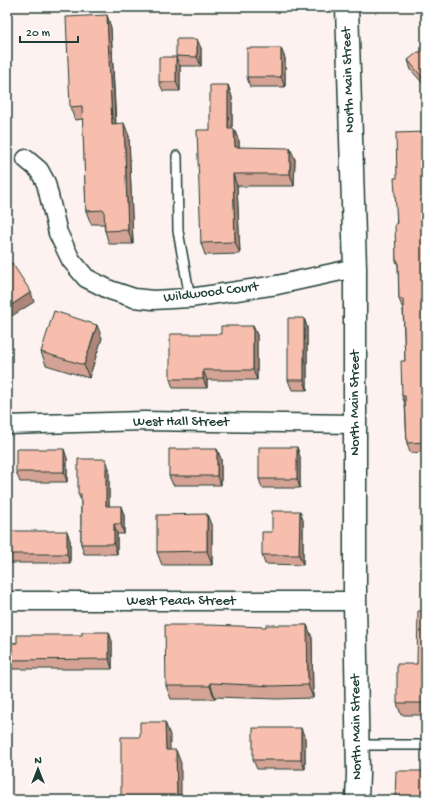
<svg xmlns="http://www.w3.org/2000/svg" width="433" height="807" viewBox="0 0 433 807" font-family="'Gochi Hand',sans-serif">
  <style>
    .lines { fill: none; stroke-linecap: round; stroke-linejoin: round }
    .lane-casing { stroke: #1f3d34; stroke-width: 12 }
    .street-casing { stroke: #1f3d34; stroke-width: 21 }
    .secondary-casing { stroke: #1f3d34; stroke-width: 25 }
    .lane { stroke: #fff; stroke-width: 9 }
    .street { stroke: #fff; stroke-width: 18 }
    .secondary { stroke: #fff; stroke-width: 22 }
    .wall { fill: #d4a395; stroke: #1f3d34 }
    .shaded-wall { fill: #ad8579; stroke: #1f3d34 }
    .building { fill: #f7bead; stroke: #1f3d34 }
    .labels { text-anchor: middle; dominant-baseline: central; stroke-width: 3; stroke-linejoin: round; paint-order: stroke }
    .street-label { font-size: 14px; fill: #1f3d34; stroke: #fff }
  </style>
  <rect width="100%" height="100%" fill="#fdf2ef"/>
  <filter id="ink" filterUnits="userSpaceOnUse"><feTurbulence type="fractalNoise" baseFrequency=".025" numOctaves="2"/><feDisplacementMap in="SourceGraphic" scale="8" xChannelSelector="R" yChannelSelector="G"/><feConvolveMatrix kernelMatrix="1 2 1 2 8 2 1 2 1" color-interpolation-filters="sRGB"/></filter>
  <g filter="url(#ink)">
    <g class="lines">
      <!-- lane casing -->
      <g class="lane-casing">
        <path id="lane" d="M177,156L178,231L190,298
          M357,745H426"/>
      </g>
      <!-- street casing -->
      <g class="street-casing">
        <path id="street" d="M26,159L39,170L46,183L58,233L71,260L86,278L110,290L134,298L153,300L190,298L277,285L355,268
          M7,425L143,421L355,424
          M7,601H355"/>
      </g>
      <!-- secondary casing -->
      <g class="secondary-casing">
        <path id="secondary" d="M347,7L355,268V601L358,774L357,800"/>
      </g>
      <!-- lane -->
      <use href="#lane" class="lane"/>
      <!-- street -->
      <use href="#street" class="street"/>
      <!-- secondary -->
      <use href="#secondary" class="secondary"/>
    </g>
    <!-- wall -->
    <path class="wall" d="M107,15L111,28L116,124L129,136L133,244H109L105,231L104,224H91L86,211L83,119L75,120L70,107Z
      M201,48V66H180V91H163L159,82L176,57Z
      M426,48V87L411,70L408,60L421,52Z
      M285,58V87H250L247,77Z
      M228,85L232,97V129L239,141V147L295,159L294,186H237L240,254L205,255L201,243L210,130Z
      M426,132V452L410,453L407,443L405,404L402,396L405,361L403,309L399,299L398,265L396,261L397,178Z
      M304,318L307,327V390H292L288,380Z
      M253,326L257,335V380H207V388H173L170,379L221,334Z
      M102,338L89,378L46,365L41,352Z
      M297,447L300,457V488H262L259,479Z
      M217,449L221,459V485H173L169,476Z
      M67,458V482H20L16,472Z
      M109,468V506L124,515V534H117V554H84L81,544V500L78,494Z
      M303,520V565L265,564L262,555Z
      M212,527V565H162L157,552Z
      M7,531L70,540V563H10L7,554Z
      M426,608V715H401L397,703L417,664Z
      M307,625L312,638L313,698L277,699L215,697V699H171L166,686L266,627Z
      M112,641V669H7V643Z
      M305,738V769H257L253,760Z"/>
    <!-- shaded-wall -->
    <path class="shaded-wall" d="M107,15L111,28L116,137L112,124Z
      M197,39L201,48V66L197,57Z
      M281,48L285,58V87L281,77Z
      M176,57L180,66V91L176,82Z
      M228,85L232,97V141L228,129Z
      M124,123L129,136L133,244L128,230Z
      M234,129L239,141V159L235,147Z
      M290,148L295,159L294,186L290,174Z
      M233,174L237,186L240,254L235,242Z
      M31,292L34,302L7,319V308Z
      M304,318L307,327V390L304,380Z
      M97,325L102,338L89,378L84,365Z
      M253,326L257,335V380L253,370Z
      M203,370L207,380V388L203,379Z
      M297,447L300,457V488L297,479Z
      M64,449L67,458V482L64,472Z
      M217,449L221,459V485L217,476Z
      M106,459L109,468V515L106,506Z
      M121,506L124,515V534L121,524Z
      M300,511L303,520V565L299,555Z
      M207,514L212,527V565L207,551Z
      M114,524L117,534V554L114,544Z
      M67,531L70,540V563L67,554Z
      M307,625L312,638L313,698L308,685Z
      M109,632L112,641V669L109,659Z
      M210,683L215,697V699L210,686Z
      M165,722L170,735V763L166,750Z
      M301,728L305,738V769L301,760Z
      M176,750L181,763V800H177Z"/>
    <!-- building -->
    <path class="building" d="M107,15L112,124L124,123L128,230L105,231L104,210L86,211L82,106L70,107L66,17Z
      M176,39H197V57L176,56Z
      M247,48H281V77H247Z
      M426,48V82L408,60L418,52H421Z
      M159,57H176V82H159Z
      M210,85H228V129H234L235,147L290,148V174H233L235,242L201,243L197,130H210Z
      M426,132V442L407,443L405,396H402L401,361H405L403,299H399L398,261H396L395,224H397L394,178H397L396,133Z
      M12,263L31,292L7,308V266Z
      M54,311L97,325L84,365L41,352Z
      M288,318H304V380H288Z
      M221,326H253V370H203V379H170V334H221Z
      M259,447H297V479H259Z
      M16,449H64V472H16Z
      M169,449H217V476H169Z
      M78,459H106V506H121V524H114V544H81V494H78Z
      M272,511H300L299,555H262V532H272Z
      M207,514V551L157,552V515Z
      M7,531H67V554H7Z
      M424,607L426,608V703H397V664H417L418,611H424Z
      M165,625H209L266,627V625H307L308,685L272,686L210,683V686H166Z
      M82,632H109V659L7,660V643H17V635H82Z
      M140,722H165L166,750H176L177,800H121V737H140Z
      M253,728H301V760H253Z
      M396,771H426V800H395Z"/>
  </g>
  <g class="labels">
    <!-- street labels -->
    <g class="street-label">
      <text transform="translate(349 80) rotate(-92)">North Main Street</text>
      <text transform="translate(211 293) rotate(-7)">Wildwood Court</text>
      <text transform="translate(355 403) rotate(-90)">North Main Street</text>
      <text x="181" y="422">West Hall Street</text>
      <text x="181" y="601">West Peach Street</text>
      <text transform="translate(357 727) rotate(-91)">North Main Street</text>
    </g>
  </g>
  <!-- margin -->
  <rect width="433" height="807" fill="none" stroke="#fff" stroke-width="24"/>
  <rect x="12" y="12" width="409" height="783" fill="none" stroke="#1f3d34" stroke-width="1.5" filter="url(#ink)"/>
  <!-- north arrow -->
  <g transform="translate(38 769)" stroke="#ffffff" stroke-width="3" paint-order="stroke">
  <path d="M0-3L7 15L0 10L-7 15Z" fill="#1f3d34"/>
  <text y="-6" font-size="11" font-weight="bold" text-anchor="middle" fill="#1f3d34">N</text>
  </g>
  <!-- scale -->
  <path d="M20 36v6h58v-6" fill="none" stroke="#1f3d34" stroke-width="2"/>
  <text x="26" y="36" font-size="12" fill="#1f3d34" stroke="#ffffff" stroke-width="3" paint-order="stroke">20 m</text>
</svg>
